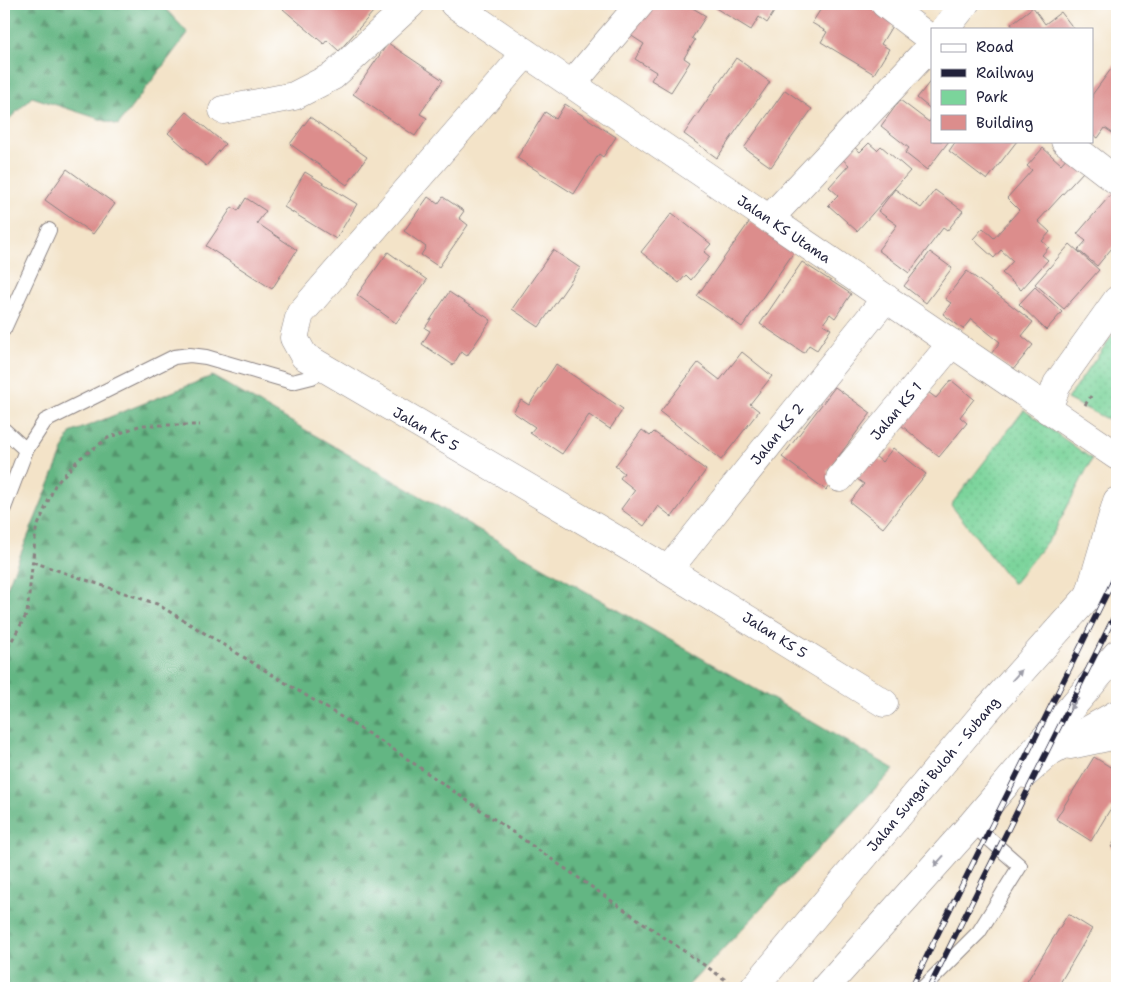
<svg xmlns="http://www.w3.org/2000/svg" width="1121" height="992" viewBox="0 0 1121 992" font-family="'Shantell Sans',sans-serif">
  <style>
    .green { fill: url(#green-dots); stroke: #4e7b6b }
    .forest { fill: url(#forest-firs); stroke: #436c5f }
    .building { fill: #dc8d8c }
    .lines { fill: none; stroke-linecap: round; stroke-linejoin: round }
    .service-casing { stroke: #8a8282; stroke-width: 16 }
    .minor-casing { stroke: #8a8282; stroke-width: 29 }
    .tertiary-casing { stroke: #8a8282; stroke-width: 29 }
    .trunk-casing { stroke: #8a8282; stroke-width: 29 }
    .path { stroke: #8a8282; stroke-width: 3; stroke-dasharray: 4 4; stroke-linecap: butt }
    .service { stroke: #fff; stroke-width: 14 }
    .minor { stroke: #fff; stroke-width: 28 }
    .tertiary { stroke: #fff; stroke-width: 28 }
    .trunk { stroke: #fff; stroke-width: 28 }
    .rail-casing { stroke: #22223b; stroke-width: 5.5 }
    .rail { stroke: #fff; stroke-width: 4; stroke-dasharray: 11; stroke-linecap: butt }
    .oneway { fill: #9c9ca7 }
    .labels { text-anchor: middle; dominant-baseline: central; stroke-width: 4.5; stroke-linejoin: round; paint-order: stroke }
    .street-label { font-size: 14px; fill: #22223b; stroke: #fff }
  </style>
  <defs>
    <pattern id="green-dots" width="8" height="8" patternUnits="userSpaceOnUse" patternTransform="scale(1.25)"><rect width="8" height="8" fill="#7bd49b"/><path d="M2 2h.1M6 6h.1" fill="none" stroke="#6ab686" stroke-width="1.8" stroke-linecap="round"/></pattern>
    <pattern id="forest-firs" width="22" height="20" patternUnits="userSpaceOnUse" patternTransform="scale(1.25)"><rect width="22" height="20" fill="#64b683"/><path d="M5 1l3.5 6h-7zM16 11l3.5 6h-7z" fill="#52946c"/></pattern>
  </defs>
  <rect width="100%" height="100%" fill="#fff"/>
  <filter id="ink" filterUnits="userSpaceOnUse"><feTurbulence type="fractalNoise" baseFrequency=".02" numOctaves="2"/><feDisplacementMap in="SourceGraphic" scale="10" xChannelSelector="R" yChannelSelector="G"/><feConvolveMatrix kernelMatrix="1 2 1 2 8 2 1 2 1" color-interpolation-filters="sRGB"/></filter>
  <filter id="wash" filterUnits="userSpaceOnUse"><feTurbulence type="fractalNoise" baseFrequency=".0096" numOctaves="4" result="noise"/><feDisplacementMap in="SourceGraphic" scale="20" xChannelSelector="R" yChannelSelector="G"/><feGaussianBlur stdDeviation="1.12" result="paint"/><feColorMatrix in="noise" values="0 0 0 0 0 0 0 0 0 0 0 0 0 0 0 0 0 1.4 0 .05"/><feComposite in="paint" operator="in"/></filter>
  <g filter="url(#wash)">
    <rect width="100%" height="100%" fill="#f3e3c8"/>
    <!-- green -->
    <path class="green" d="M1117,329V424L1067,399Z
      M1024,410L1092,459L1053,534L1013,584L951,505Z"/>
    <!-- forest -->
    <path class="forest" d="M4,4H161L188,33L118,125L32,97L4,124Z
      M212,376L894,769L686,988H4V595L70,433Z"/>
    <g id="blocks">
      <!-- building -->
      <path class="building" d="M288,4H380L339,51L327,40L324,44L283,9Z
        M649,4H686L706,16L692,38L695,40L684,58L690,62L671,92L651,80L656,72L635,59L644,44L627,33Z
        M709,4H779L767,23L759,17L751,30Z
        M824,4H889L901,11L881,44L889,49L874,74L821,42L827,32L812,23Z
        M1033,7L1045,24L1061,12L1074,29H1014L1011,24Z
        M388,43L443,80L420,114L427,118L415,136L353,94Z
        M736,58L770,82L717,158L684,134Z
        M1117,61V136L1105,128L1098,138L1092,134V95Z
        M932,79V110L917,98Z
        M785,90L812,109L771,167L744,148Z
        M900,100L929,122L932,118V141H949L927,170L905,153L909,148L881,126Z
        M565,104L616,137L603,157L599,154L574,194L517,158L545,112L556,119Z
        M187,112L225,144L206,166L168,133Z
        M310,117L367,157L347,185L290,144Z
        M956,141H1017L987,180L949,151Z
        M869,143L877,150L881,146L910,171L857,231L828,205L838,195L829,187L849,165L841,158L852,145L860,152Z
        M1043,148L1061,164L1068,156L1084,171L1038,221L1050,232L1042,241L1049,247L1042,255L1048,260L1021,290L1002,273L1013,261L1001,250L994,258L973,239L983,228L994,238L1019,210L1007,198L1032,170L1027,166Z
        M67,169L115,204L93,234L45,200Z
        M305,172L357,204L336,239L284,207Z
        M895,189L921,208L935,190L963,211L947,231L943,228L909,273L878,250L897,225L878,211Z
        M1113,192L1117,196V242L1097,266L1078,250L1086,241L1077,234Z
        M428,197L438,204L443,197L464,211L459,218L468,225L439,267L421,255L426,247L404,231Z
        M246,198L266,211L257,223L297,250L272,289L206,246L232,207L238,211Z
        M672,213L711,244L704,252L710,257L691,280L686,275L679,283L641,252Z
        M750,221L794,252L742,327L697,296Z
        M1070,244L1099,270L1064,309L1035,284Z
        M553,250L580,268L539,327L512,309Z
        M388,252L427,280L396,323L357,295Z
        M930,252L952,268L926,303L904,286Z
        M802,262L851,294L835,318L830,314L823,324L831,329L817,350L809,345L804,353L760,324Z
        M967,271L1033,322L1022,336L1033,345L1012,371L991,354L1000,342L971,319L963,329L943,314L951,303L945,299Z
        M1035,287L1062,312L1046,330L1019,304Z
        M449,292L491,320L467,356L461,352L453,365L422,344L430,331L425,328Z
        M742,352L772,376L750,404L759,411L721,460L660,412L698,363L720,380Z
        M556,364L623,409L610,429L589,415L562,454L530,433L535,427L513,412L521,400L529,405Z
        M951,380L974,399L960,417L967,423L939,457L901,425L928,392L936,398Z
        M835,387L871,413L827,472L835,478L826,490L782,457Z
        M642,430L650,436L654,432L706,470L672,517L658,506L644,526L621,509L635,490L620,478L624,473L615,466Z
        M893,448L926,474L883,528L850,502L864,484L857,479L875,456L882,462Z
        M1094,757L1117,771V811L1111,808L1091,841L1056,819Z
        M1117,837V851L1111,847Z
        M1068,914L1092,929L1057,988H1023Z"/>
    </g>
  </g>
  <g filter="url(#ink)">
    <use href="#blocks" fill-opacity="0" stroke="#8a8282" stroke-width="1"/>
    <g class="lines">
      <!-- service casing -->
      <g class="service-casing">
        <path id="service" d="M4,329L49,230
          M4,430L26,450
          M4,508L26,450L45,421L174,357L190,355L206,357L292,382L312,377L324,370
          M923,988L979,932L1020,866L972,824"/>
      </g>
      <!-- minor casing -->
      <g class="minor-casing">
        <path id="minor" d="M454,4L1117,456
          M885,4L932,40
          M945,29L965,4
          M526,53L300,314L294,338L304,356L648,558L884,703
          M572,84L640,4
          M223,110L294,96L333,76L411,4
          M1065,141L1117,181
          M769,219L932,45
          M1048,410L1057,384L1117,300
          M840,478L952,343
          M668,570L886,298
          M1090,593L1117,501
          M1070,745L1117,735"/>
      </g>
      <!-- tertiary casing -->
      <g class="tertiary-casing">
        <path id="tertiary" d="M1025,774L1051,751L1117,714"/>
      </g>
      <!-- trunk casing -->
      <g class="trunk-casing">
        <path id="trunk" d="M754,988L985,712L1117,564
          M825,988L972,824L1117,654"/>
      </g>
      <!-- path -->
      <path class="path" d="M1085,405L1091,396
        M33,562L157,604L390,747L730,983
        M4,654L27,614L36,530L55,485L79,459L108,438L141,425H200"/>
      <!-- service -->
      <use href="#service" class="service"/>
      <!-- minor -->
      <use href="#minor" class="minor"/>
      <!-- tertiary -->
      <use href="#tertiary" class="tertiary"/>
      <!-- trunk -->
      <use href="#trunk" class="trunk"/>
      <!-- rail casing -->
      <g class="rail-casing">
        <path id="rail" d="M911,988L1117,573
          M929,988L1117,611"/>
      </g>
      <!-- rail -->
      <use href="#rail" class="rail"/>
    </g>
    <!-- one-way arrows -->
    <defs><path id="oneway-solid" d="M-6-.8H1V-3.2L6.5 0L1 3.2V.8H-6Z" transform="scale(1.25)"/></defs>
    <g class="oneway">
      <use href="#oneway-solid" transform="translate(1017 675) rotate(-48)"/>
      <use href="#oneway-solid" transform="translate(1074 704) rotate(130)"/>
      <use href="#oneway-solid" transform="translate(939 861) rotate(132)"/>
    </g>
  </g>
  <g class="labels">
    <!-- street labels -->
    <g class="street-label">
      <text transform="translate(784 229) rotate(34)">Jalan KS Utama</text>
      <text transform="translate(896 411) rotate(-50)">Jalan KS 1</text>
      <text transform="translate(426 429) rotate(30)">Jalan KS 5</text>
      <text transform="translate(777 434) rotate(-51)">Jalan KS 2</text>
      <text transform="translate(775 635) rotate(32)">Jalan KS 5</text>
      <text transform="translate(933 774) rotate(-50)">Jalan Sungai Buloh - Subang</text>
    </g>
  </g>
  <!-- margin -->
  <rect width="1121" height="992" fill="none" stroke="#fff" stroke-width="20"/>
  <!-- legend -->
  <rect x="931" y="28" width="162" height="115" fill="#ffffff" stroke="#a7a7b1"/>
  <rect x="941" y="44" width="25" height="8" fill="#ffffff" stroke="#a7a7b1"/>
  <text x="976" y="52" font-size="15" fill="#22223b">Road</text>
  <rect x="941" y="69" width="25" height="8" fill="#22223b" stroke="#a7a7b1"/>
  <text x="976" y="78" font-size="15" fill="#22223b">Railway</text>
  <rect x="941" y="90" width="25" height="15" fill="#7bd49b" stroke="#a7a7b1"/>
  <text x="976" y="102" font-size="15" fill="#22223b">Park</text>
  <rect x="941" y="115" width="25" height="15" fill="#dc8d8c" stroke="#a7a7b1"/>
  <text x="976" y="128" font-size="15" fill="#22223b">Building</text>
</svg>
